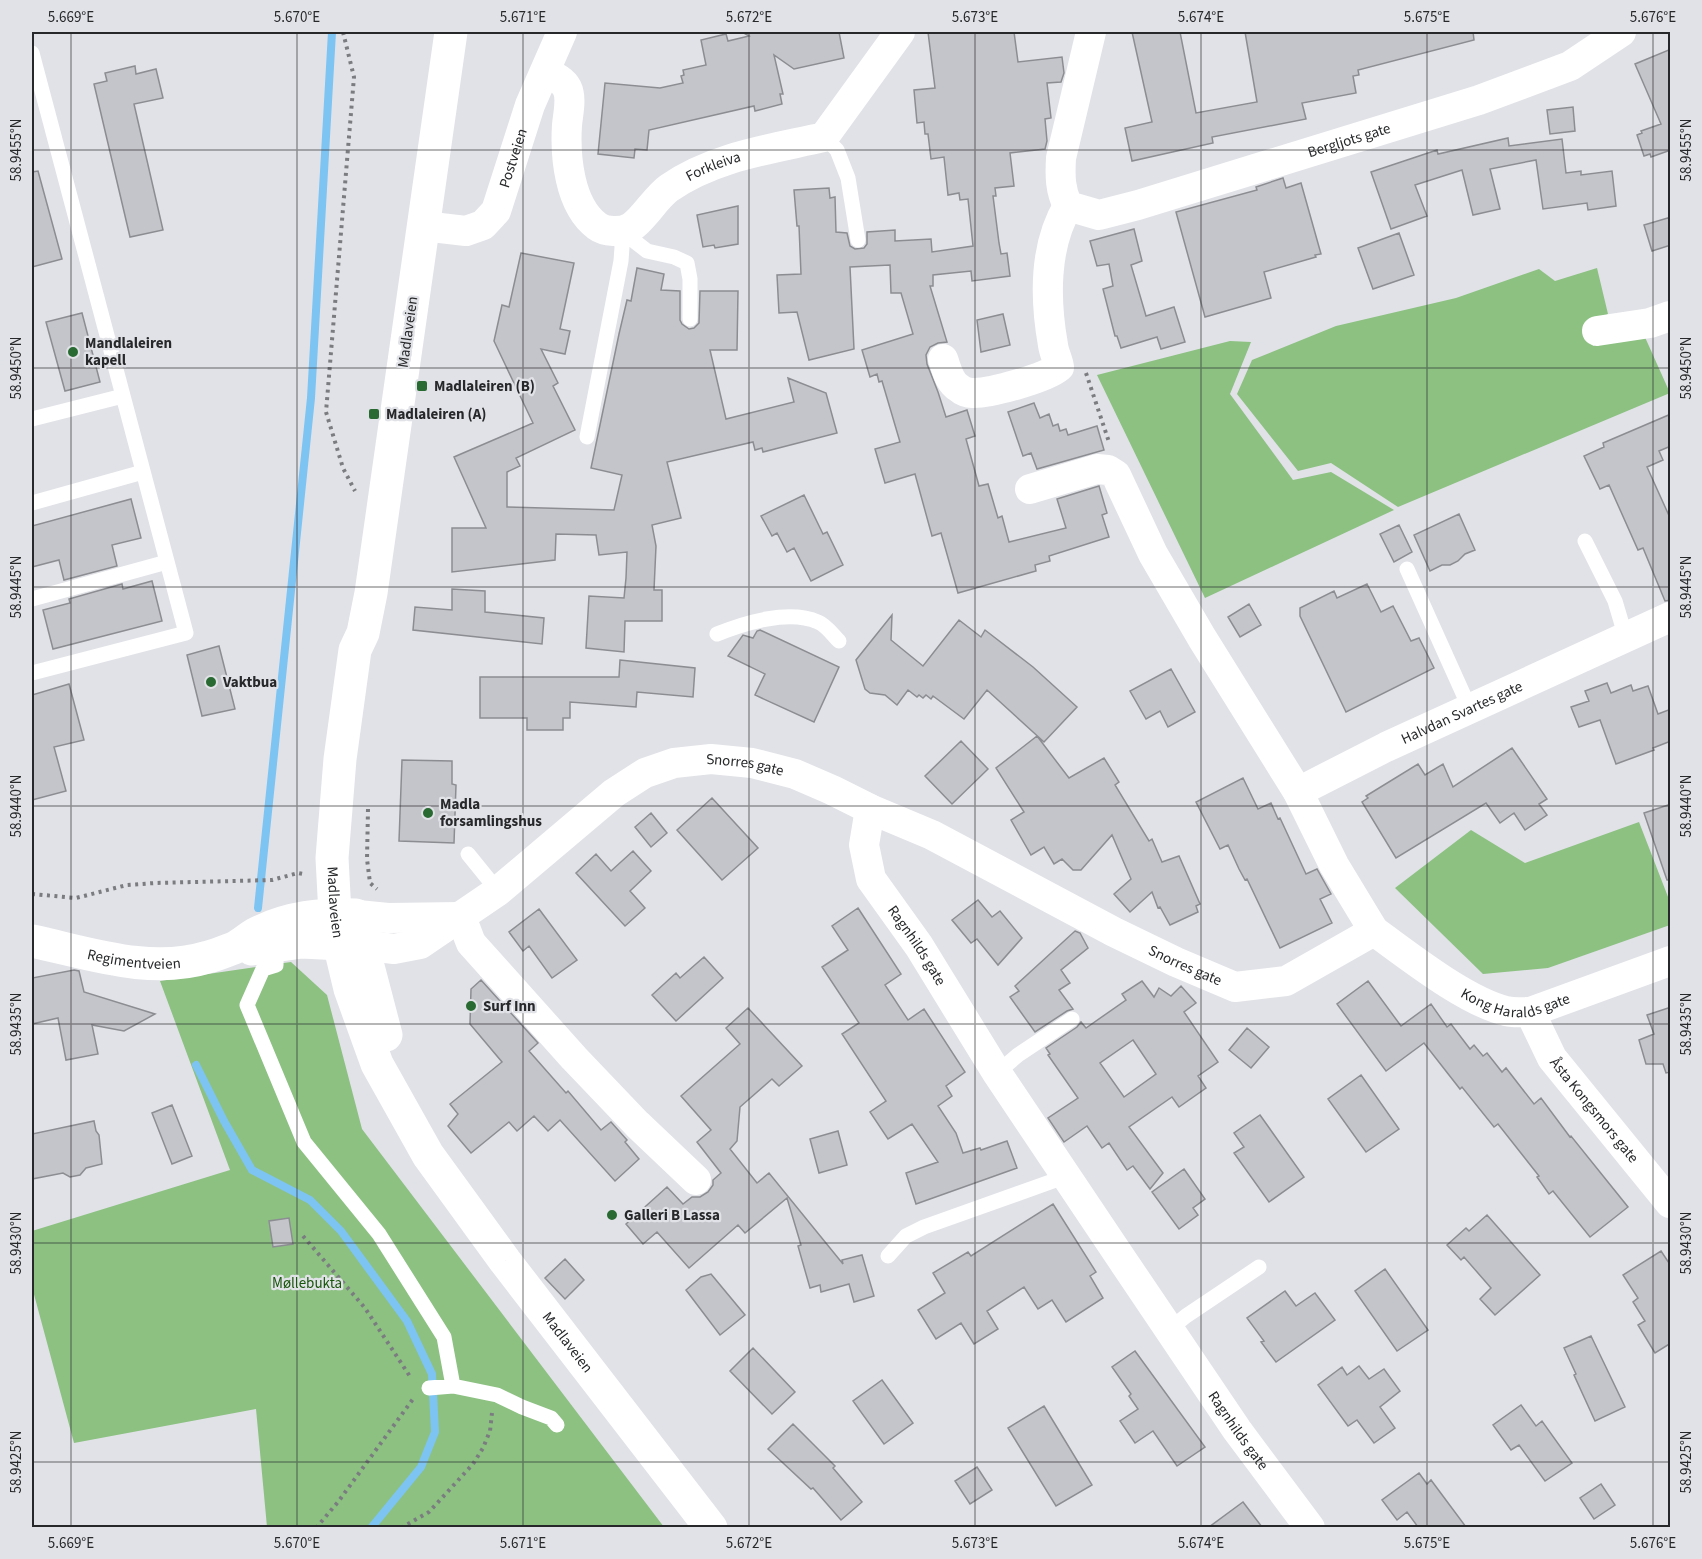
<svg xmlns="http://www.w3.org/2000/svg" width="1702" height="1559" viewBox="0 0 1702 1559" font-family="'Source Sans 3',sans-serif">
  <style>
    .green { fill: #8cc182 }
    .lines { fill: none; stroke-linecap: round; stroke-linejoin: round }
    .stream { stroke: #7dc4f3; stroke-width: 8 }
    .building { fill: #c4c5ca; stroke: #8c8d92; stroke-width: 1.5; fill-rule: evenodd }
    .path { stroke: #7b7c80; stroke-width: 4; stroke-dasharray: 3 4.5; stroke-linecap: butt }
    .lane { stroke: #fff; stroke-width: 15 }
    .street { stroke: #fff; stroke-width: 30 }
    .secondary { stroke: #fff; stroke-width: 33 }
    .ticks { fill: none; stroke: #27282a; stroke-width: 1.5; stroke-opacity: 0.45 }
    .poi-dot { fill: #296a33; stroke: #e1e2e7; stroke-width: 2 }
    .labels { text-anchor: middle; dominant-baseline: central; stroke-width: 4.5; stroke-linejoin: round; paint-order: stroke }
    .street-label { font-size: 15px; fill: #27282a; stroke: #e1e2e7 }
    .poi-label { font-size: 15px; font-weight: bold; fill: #27282a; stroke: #e1e2e7; text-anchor: start }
    .park-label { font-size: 15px; fill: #18560a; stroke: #e1e2e7 }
    .neatline { fill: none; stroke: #27282a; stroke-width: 2 }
    .ticks-label { font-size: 15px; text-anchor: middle; fill: #27282a }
  </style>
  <rect width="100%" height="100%" fill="#e1e2e7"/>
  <!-- green -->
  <path class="green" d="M1597,268L1608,314L1585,328L1593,346L1644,335L1670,393L1398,507L1331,463L1298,471L1237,394L1252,360L1336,326L1456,298L1539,269L1555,281Z
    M1230,341L1251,342L1230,394L1293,480L1331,472L1394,510L1205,598L1097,375Z
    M1639,822L1670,902V925L1548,968L1483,974L1395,888L1471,830L1525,863Z
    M291,962L327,995L362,1129L664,1527H267L256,1409L74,1443L32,1287V1231L230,1170L160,981Z"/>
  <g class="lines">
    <!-- stream -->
    <path class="stream" d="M258,908L311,398L332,32
      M196,1065L224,1121L252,1170L310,1200L341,1231L407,1321L432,1374L435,1432L421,1467L371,1528"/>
  </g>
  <!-- building -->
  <path class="building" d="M742,32H839L844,58L794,69L774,55L783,94H780L782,104L755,111L754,106L649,130L647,150L635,149L634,158L598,154L605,83L660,88L683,83L681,76L684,75L683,70L706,65L701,40L726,34L728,41L749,36Z
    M928,32H1014L1018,62L1062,57L1064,73L1061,82L1047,83L1051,118L1045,119L1047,141L1045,149L1010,153L1014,186L995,188L996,196H993L999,243L1001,254L1007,253L1010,276L972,281L971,271L933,275V286H930L947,342L938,343L930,347L926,355L927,364L938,392L946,417L967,410L975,436L966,439L979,486L988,484L998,518L1002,516L1009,542L1066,528L1057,499L1099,486L1107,513L1102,515L1109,537L1049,556L1050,561L1035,565L1036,571L958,593L941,533L932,536L915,474L885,483L875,449L900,442L882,381L879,382L877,374L870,377L862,350L913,334L901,293H891L890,265L850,267L854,349L809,360L797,312L779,313L777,275L801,274L799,226H797L794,190L829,188L830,198L835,197L836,232L847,233L850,246L855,249L864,248L867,244V232L895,230V241L931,239L932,252L973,246L968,199L960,200L959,193L948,195L944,157L931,159L928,134H925L924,122L917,123L914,90L935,88Z
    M1132,32H1180L1196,113L1257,102L1245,32H1473L1474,40L1358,70L1359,75L1353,76L1356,93L1302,103L1306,119L1212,137L1213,143L1132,161L1125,128L1152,122Z
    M1671,49V150L1651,157L1650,154L1644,156L1637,135L1642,133L1641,131L1661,124L1635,64Z
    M135,66L136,74L156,69L163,98L134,104L163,230L130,237L94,84L107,81L105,73Z
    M1573,107L1575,131L1550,134L1547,110Z
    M1508,138L1509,146L1562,139L1566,173L1581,171V175L1612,171L1616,206L1588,210L1587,203L1543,209L1536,160L1490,169L1500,209L1473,215L1462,170L1415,185L1427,216L1391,229L1371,172L1437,150L1438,154Z
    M38,171L62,259L32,267V172Z
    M1283,178L1286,188L1301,183L1321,254L1315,255L1316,257L1264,272L1271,298L1205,317L1176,212L1257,190L1256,187Z
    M738,206V244L715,248L714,245L703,247L697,215Z
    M1671,217V245L1652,251L1644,225Z
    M1134,229L1142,261L1131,265L1146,316L1174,307L1185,342L1161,349L1157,337L1121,348L1117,336H1115L1103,289L1113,286L1109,264L1097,266L1090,241Z
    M1399,233L1414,275L1373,289L1358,248Z
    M521,253L574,263L560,329L570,331L565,354L541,349L558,383L553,386L575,430L516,458L520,466L507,472V507L614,510L622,475L591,468L619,334L627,300L631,301L637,268L664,274L661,290L680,291V320L682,324L689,329L694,328L699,323L700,291H738L737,350H710L726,419L794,402L788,378L826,393L837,433L763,452L762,448L755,450L753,442L667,462L681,518L652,525L656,546L654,590H662V621H625L624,652L586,648L589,596L624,598L626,578L627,552L599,555L596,535L556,534L555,560L452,572V528H486L454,457L533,423L494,341L502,305L509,307Z
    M82,313L100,382L65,391L46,322Z
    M1003,314L1010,345L981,352L977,320Z
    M1034,403L1040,418L1049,414L1053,426L1058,424L1060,431L1066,429L1068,435L1097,426L1104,450L1037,469L1031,453L1023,456L1008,412Z
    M1671,414V446L1659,451L1663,460L1647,467L1671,520V600L1665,601L1643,548L1638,550L1609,485L1600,489L1584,456L1604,447L1603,443Z
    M804,495L823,534L827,532L843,565L811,581L794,548L787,552L777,533L772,536L761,516Z
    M131,499L141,538L112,545L117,566L64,580L59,560L32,567V526Z
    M1459,514L1475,550L1465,554L1458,561L1450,565H1442L1430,571L1414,535Z
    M1399,525L1412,552L1394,562L1380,534Z
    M152,581L162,621L53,649L43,610L70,603L69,599L122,584L123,589Z
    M1367,584L1381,612L1393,606L1411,641L1419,638L1434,668L1346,712L1300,616V608L1334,591L1337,598Z
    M452,589L485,591V612L544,618L542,644L413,630L415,607L452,610Z
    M1249,604L1261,625L1240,637L1228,617Z
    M892,615L891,640L923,666L959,620L981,637L985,630L1033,667L1077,707L1044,742L987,690L964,719L933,696L931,699L926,695L923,698L919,695L917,697L908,690L897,705L885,695L870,693L865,689L856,660Z
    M760,630L839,667L814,722L755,695L765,674L728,656L743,635L753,638L757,631Z
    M219,646L235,709L202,716L187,655Z
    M620,660L695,668L693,697L637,692L636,707L570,702V718H563V730H527V718H480V677H619Z
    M1171,669L1195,712L1168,727L1160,711L1146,719L1130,691Z
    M1607,683L1611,693L1631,685L1633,691L1648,686L1658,714L1671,709V741L1653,748L1654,750L1616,764L1600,720L1579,727L1571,707L1589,701L1585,691Z
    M69,684L84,740L54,747L66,791L32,800V695Z
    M1037,736L1069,778L1104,758L1119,782L1115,785L1149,841L1152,839L1162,862L1179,856L1200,904L1196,906L1198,912L1170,925L1160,907L1158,908L1152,892L1130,912L1114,894L1131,879L1112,835L1081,870H1073L1062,859L1054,864L1044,847L1031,855L1011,820L1024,812L996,768Z
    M961,741L988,769L952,804L925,776Z
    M1512,748L1547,799L1539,804L1547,815L1525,830L1514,813L1500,823L1486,803L1396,858L1362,802L1368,798L1366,796L1418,764L1425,775L1443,764L1453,787Z
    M402,760L452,761V784L456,785L454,843L399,841Z
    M1243,778L1258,809L1271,803L1278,819L1280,818L1306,874L1317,869L1331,894L1320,899L1332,923L1280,948L1247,879L1245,880L1239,869L1228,845L1220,849L1196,802Z
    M712,798L758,848L722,880L677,830Z
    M1671,804V880H1667L1644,813Z
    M651,813L667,833L651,847L635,827Z
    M633,851L651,871L630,891L645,908L625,926L576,873L596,854L611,871Z
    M978,900L992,917L1000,911L1022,938L998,965L977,939L971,943L952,920Z
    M858,908L901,974L885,985L908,1020L924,1009L965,1072L946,1086L952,1096L938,1106L956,1133L963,1153L980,1148L981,1150L1007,1141L1017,1168L916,1204L906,1173L938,1162L912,1124L888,1139L870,1112L886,1101L842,1034L859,1023L822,967L848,950L832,926Z
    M539,909L577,960L552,978L529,946L523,951L509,932Z
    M1075,931L1080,933L1088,948L1061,970L1070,983L1059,990L1073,1009L1067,1011L1035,1032L1010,997L1019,991L1015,986Z
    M704,957L723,978L676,1021L652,995L676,973L680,978Z
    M74,970L79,971L84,992L155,1014L124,1031L92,1025L98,1054L66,1060L58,1018L32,1024V978Z
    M481,980L538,1043L529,1051L566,1093L568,1091L601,1130L611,1122L627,1140L625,1142L639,1159L615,1181L560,1120L548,1131L534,1116L517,1131L509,1122L471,1153L448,1126L458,1114L450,1104L502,1062L470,1024L471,989Z
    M1142,981L1154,997L1159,988L1171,996L1181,986L1196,1003L1184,1012L1218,1062L1198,1076L1206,1088L1179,1107L1172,1097L1129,1127L1163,1173L1150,1189L1133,1166L1127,1170L1109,1143L1102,1148L1087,1126L1064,1142L1048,1118L1078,1098L1048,1055L1050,1054L1046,1048L1077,1027L1081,1022L1086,1028L1126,1000L1122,994ZM1133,1040L1156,1074L1124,1097L1100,1063Z
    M1368,981L1401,1026L1431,1004L1447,1027L1451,1024L1470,1049L1474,1045L1483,1056L1487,1053L1502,1072L1506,1068L1534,1104L1541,1098L1570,1137L1571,1136L1628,1207L1590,1237L1553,1191L1549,1194L1537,1177L1539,1176L1498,1124L1494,1127L1462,1087L1460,1089L1424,1043L1386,1071L1337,1004Z
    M1671,1007V1072L1666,1073L1663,1064H1646L1639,1040L1654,1034L1647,1015Z
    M748,1008L802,1066L779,1086L772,1079L740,1107L737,1141L730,1149L757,1183L769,1173L843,1264L842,1260L862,1255L874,1296L854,1302L849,1284L821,1292L820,1285L810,1288L798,1246L801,1245L787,1198L745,1233L738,1225L689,1268L657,1232L643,1244L626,1224L667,1187L683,1204L692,1197H700L708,1192L713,1185V1180L721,1173L697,1142L711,1130L681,1096L740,1044L726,1028Z
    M1247,1028L1269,1047L1251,1068L1229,1050Z
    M1361,1075L1399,1129L1366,1152L1328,1099Z
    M172,1105L192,1156L172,1164L152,1113Z
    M1260,1115L1304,1177L1269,1202L1234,1153L1244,1147L1234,1133Z
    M94,1121L96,1131L99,1135L102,1164L86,1168L80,1175L70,1177L63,1173L32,1179V1134Z
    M838,1131L847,1165L819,1173L810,1139Z
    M1184,1169L1205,1199L1193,1208L1198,1215L1179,1229L1152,1192Z
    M1053,1204L1096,1272L1090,1276L1103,1298L1066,1322L1052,1300L1038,1309L1024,1287L987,1311L998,1329L974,1344L961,1323L936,1339L918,1310L945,1293L933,1273L968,1252L971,1256Z
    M1487,1215L1540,1275L1495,1315L1480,1299L1491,1288L1464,1257L1461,1260L1447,1245L1466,1228L1469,1231Z
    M289,1218L293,1244L273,1247L269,1221Z
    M1661,1251L1671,1266V1343L1655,1353L1638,1325L1645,1321L1633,1302L1638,1298L1623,1275Z
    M565,1259L584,1280L565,1299L545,1278Z
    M1385,1269L1428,1330L1397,1351L1355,1291Z
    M711,1274L745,1315L720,1335L686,1290L701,1277Z
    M1285,1291L1296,1306L1315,1293L1335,1320L1276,1362L1261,1342L1264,1341L1247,1318Z
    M1591,1336L1625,1407L1595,1421L1574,1375L1576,1374L1564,1348Z
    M753,1348L795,1392L772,1414L730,1371Z
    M1135,1351L1205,1447L1177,1466L1153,1431L1135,1443L1120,1421L1138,1409L1129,1396L1131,1394L1112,1367Z
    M1359,1366L1369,1379L1384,1369L1400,1391L1380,1407L1395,1428L1374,1443L1357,1420L1348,1426L1318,1385L1342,1367L1347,1375Z
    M882,1380L913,1423L884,1444L853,1401Z
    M1521,1405L1536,1426L1542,1421L1572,1463L1545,1481L1519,1445L1511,1450L1493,1425Z
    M1044,1406L1092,1485L1056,1506L1008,1428Z
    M793,1424L835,1466L833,1468L862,1502L841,1520L813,1488L811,1489L768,1449Z
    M977,1467L992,1490L970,1504L955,1481Z
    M1419,1473L1427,1484L1431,1480L1466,1527H1418L1407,1512L1397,1520L1382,1500Z
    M1601,1484L1615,1505L1594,1519L1580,1498Z
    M1243,1502L1262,1527H1209Z"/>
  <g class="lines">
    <!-- path -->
    <path class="path" d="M343,32L354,77L326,412L343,468L355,491
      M1086,373L1109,442
      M368,809L367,859L370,883L377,889
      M32,894L76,898L127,885L155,883L272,880L298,873L303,874
      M303,1236L365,1308L411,1378
      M316,1528L338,1502L413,1399
      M401,1528L429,1512L473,1464L483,1448L490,1431L492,1413"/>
    <!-- lane -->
    <path class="lane" d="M32,53L186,633L32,673
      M824,137L837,150L848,178L858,240
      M620,230L647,251L674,257L687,263L690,279V319
      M32,419L123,396
      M587,437L621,261L622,247L620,230
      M32,503L143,472
      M1585,541L1615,601L1626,638
      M1407,569L1470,709
      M32,599L167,562
      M717,634C744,623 789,609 818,622C826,625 833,635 839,641
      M468,854L498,891
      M276,943V965L263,969L247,1005L304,1142L379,1234L444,1337L453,1386
      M997,1073L1018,1055L1072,1019
      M888,1256L906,1236L924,1227L1067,1176
      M1170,1329L1186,1316L1259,1267
      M429,1388L453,1386L497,1395L522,1407L551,1418L557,1425"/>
    <!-- street -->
    <g class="street">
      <path id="s1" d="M1091,32L1061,158C1060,176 1060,190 1068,206L1099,215L1138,205L1479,100L1570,66L1621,32"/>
      <path id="s2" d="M545,72C553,76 563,80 567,88C572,98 568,114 567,125C565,156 569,205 597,226C605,232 621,233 631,227C643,220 656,197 669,188C715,156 772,149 824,137L900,32"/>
      <path id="s3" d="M423,226L466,231L483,225L496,211L530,105L562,32"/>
      <path d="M1597,331L1650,323L1670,316"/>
      <path d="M943,359C947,370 949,382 959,388C962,391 968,393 972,393C989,394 1046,378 1059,367C1058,360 1054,353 1053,345C1045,300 1044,246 1068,206"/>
      <path id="s4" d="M1298,792L1386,747L1670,617"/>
      <path id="s5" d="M870,809L864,845L871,879L919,946L997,1073L1123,1261L1237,1430L1310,1528"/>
      <path d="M358,915L388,918L461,917"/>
      <path d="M461,917L471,943L574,1058L637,1124L696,1180"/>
      <path id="s6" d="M1374,931C1409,956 1465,1001 1506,1011C1513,1013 1522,1012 1530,1012L1670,961"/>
      <path id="s7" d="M362,945L394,949L420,944L498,891L614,793L645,773L674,763L711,759L752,763L795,774L832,790L870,809L932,835L1114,932L1176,962L1235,987L1286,981L1374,931L1334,865L1298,792L1202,638L1153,554L1116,475L1108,470L1097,469L1030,489"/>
      <path id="s8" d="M1530,1012L1552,1058L1670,1203"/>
    </g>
    <!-- secondary -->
    <g class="secondary">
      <path id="s9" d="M451,32L371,593L363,633L355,650L340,759L332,858L335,914L339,943L350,989L377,1064L428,1155L505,1261L711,1528"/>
      <path d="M359,922L364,951L386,1035"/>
      <path id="s10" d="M32,941C89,953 150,975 208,957C217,955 226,951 234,948C242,944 249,937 257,933C289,917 321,914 356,915"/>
      <path d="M252,949L302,942L361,945"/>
    </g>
  </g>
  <!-- ticks -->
  <path class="ticks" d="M71,32V1528M297,32V1528M523,32V1528M749,32V1528M975,32V1528M1201,32V1528M1427,32V1528M1653,32V1528M32,150H1670M32,368H1670M32,587H1670M32,806H1670M32,1024H1670M32,1243H1670M32,1462H1670"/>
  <!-- markers -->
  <g class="poi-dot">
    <circle cx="73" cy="352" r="6"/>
    <rect x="416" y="380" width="12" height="12" rx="3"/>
    <rect x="368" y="408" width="12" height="12" rx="3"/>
    <circle cx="211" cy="682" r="6"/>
    <circle cx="428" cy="813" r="6"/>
    <circle cx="471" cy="1006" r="6"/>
    <circle cx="612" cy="1215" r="6"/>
  </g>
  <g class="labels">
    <!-- street labels -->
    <g class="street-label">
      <text stroke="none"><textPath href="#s1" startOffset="472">Bergljots gate</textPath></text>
      <text stroke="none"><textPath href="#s3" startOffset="136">Postveien</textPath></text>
      <text stroke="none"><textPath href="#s2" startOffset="314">Forkleiva</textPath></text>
      <text transform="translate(408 332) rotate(-82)">Madlaveien</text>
      <text stroke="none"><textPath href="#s4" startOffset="182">Halvdan Svartes gate</textPath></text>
      <text stroke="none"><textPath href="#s7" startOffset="444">Snorres gate</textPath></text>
      <text stroke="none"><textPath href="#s9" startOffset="880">Madlaveien</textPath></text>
      <text stroke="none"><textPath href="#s5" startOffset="152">Ragnhilds gate</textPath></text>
      <text stroke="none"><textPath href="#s10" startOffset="104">Regimentveien</textPath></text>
      <text stroke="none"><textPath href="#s7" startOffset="930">Snorres gate</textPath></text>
      <text stroke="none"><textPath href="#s6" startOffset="164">Kong Haralds gate</textPath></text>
      <text stroke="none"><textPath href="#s8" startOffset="118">Åsta Kongsmors gate</textPath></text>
      <text stroke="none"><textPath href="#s9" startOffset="1386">Madlaveien</textPath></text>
      <text stroke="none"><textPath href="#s5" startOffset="734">Ragnhilds gate</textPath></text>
    </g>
    <!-- poi labels -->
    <g class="poi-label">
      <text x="85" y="343">Mandlaleiren<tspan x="85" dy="17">kapell</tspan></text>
      <text x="434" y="386">Madlaleiren (B)</text>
      <text x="386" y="414">Madlaleiren (A)</text>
      <text x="223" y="682">Vaktbua</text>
      <text x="440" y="804">Madla<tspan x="440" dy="17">forsamlingshus</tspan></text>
      <text x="483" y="1006">Surf Inn</text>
      <text x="624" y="1215">Galleri B Lassa</text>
    </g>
    <!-- park labels -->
    <g class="park-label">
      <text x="307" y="1283">Møllebukta</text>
    </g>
  </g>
  <!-- border -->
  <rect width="1702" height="1559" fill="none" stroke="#e1e2e7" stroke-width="66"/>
  <rect x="33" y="33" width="1636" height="1493" class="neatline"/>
  <g class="ticks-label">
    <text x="71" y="22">5.669°E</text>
    <text x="297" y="22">5.670°E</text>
    <text x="523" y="22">5.671°E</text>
    <text x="749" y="22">5.672°E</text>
    <text x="975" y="22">5.673°E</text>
    <text x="1201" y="22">5.674°E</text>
    <text x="1427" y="22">5.675°E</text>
    <text x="1653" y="22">5.676°E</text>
    <text transform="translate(16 150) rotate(-90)" y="5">58.9455°N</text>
    <text transform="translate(1686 150) rotate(-90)" y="5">58.9455°N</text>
    <text transform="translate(16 368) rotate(-90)" y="5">58.9450°N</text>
    <text transform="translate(1686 368) rotate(-90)" y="5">58.9450°N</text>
    <text transform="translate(16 587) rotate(-90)" y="5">58.9445°N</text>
    <text transform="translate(1686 587) rotate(-90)" y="5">58.9445°N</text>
    <text transform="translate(16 806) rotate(-90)" y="5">58.9440°N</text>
    <text transform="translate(1686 806) rotate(-90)" y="5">58.9440°N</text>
    <text transform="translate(16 1024) rotate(-90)" y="5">58.9435°N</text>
    <text transform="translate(1686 1024) rotate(-90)" y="5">58.9435°N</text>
    <text transform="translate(16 1243) rotate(-90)" y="5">58.9430°N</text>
    <text transform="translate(1686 1243) rotate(-90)" y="5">58.9430°N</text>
    <text transform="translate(16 1462) rotate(-90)" y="5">58.9425°N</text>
    <text transform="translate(1686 1462) rotate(-90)" y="5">58.9425°N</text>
    <text x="71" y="1548">5.669°E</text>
    <text x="297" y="1548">5.670°E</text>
    <text x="523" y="1548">5.671°E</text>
    <text x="749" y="1548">5.672°E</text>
    <text x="975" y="1548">5.673°E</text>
    <text x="1201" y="1548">5.674°E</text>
    <text x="1427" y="1548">5.675°E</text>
    <text x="1653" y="1548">5.676°E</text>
  </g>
</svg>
